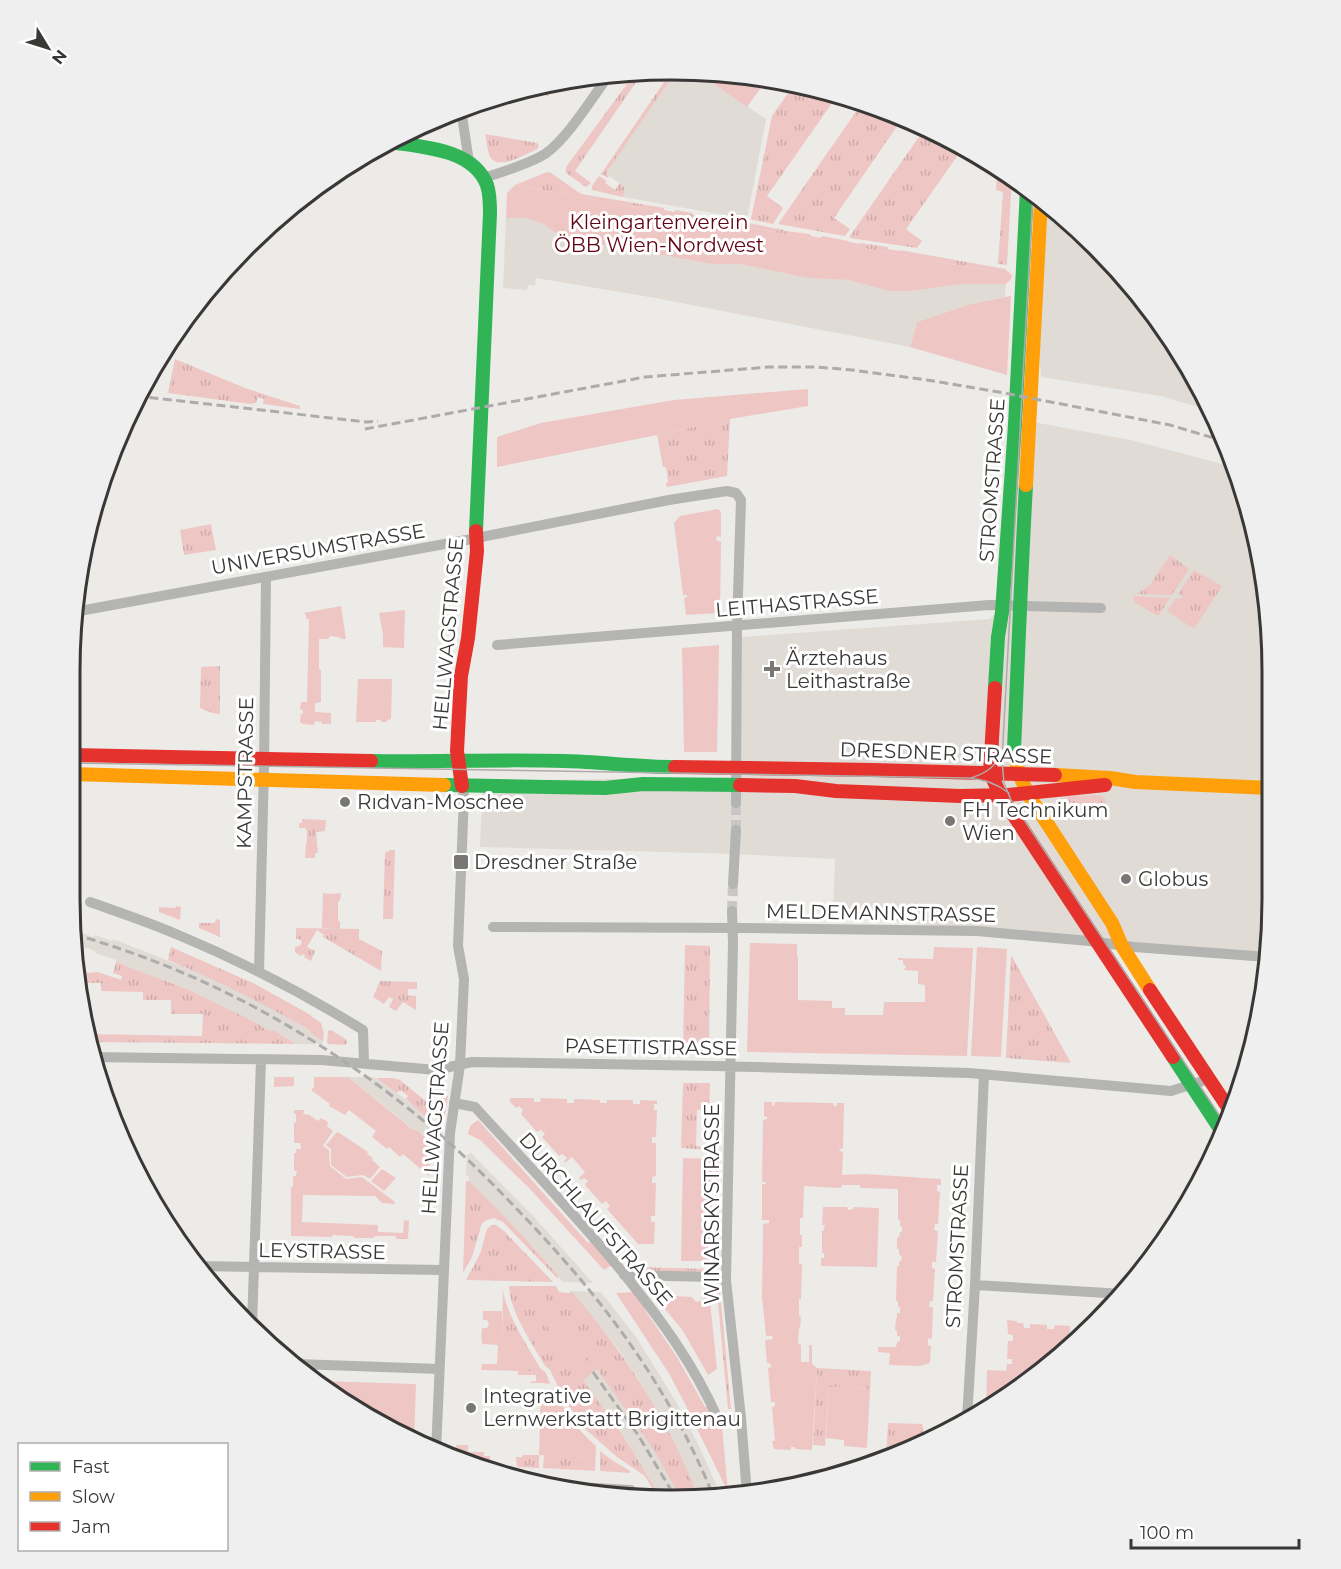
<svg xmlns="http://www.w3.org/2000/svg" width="1341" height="1569" viewBox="0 0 1341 1569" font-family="Montserrat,sans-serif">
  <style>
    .built { fill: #e0dbd5 }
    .grass { fill: url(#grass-tufts) }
    .green { fill: #eec6c4 }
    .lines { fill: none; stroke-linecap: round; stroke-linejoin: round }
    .street-tunnel { stroke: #c9c7c5; stroke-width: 10; stroke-dasharray: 10 5; stroke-linecap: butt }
    .street { stroke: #b4b4b3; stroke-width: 10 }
    .fast { stroke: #30b455; stroke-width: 14 }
    .slow { stroke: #ff9f0a; stroke-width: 14 }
    .jam { stroke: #e5322d; stroke-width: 14 }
    .tram { stroke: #adacab; stroke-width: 1.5 }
    .rail { stroke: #adacab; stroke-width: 3; stroke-dasharray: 9 4.5; stroke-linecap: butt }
    .poi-dot { fill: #797775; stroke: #fff; stroke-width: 2 }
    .labels { text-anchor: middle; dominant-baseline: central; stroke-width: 6; stroke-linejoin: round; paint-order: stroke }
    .park-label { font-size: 20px; fill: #640215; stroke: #fff }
    .street-label { font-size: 20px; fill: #3a3837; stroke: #fff }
    .poi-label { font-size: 20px; fill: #3a3837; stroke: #fff; text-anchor: start }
    .rim { fill: none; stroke: #3a3837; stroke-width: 3 }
  </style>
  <defs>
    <pattern id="grass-tufts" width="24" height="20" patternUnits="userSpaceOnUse" patternTransform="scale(1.5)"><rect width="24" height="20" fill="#eec6c4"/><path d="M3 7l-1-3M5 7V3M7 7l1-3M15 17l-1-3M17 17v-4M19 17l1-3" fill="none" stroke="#cdaba9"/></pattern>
  </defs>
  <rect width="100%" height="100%" fill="#edebe8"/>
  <!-- built -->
  <path class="built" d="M677,70L697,72L766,119L747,219L623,197L625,187L605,173Z
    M1038,198L1096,245L1171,337L1211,411L1161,396L1041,377L1034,277Z
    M506,218H527L543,224L559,235L577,240L712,264H740L807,278L848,280L911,291L962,284H1006L1005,297L971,304L917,322L910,347L655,298L536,278L535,286L528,285L527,290L503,288Z
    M1022,420L1131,440L1234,467L1260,553L1272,670L1271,938L1267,956L977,931L833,913L835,859L734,854L480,847L483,781L741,777L742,637L990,619L1006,603Z
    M73,931L94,937L95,935L112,941L113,939L202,974L252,998L308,1029L314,1036L323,1041L322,1044H296L275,1031L267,1030L255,1022L189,990L116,962V960L95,953V951L75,944Z
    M348,1077H374L405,1099L431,1121L430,1142L418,1131L413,1129Z
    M470,1152L534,1217L593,1283L563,1282L538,1252L469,1181V1177L466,1174L467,1154L469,1155Z
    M571,1291L601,1292L636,1337L678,1405L698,1444L721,1495H698L673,1441L639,1380L617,1347Z
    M597,1368L653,1449L679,1495H659L624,1437L582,1379Z"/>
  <!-- grass -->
  <path class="grass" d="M673,69L677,70L606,173L609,176L608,178L601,174Z
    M643,72L575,171L591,183L586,187L566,173V167L635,73Z
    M553,80H557L547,93L549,96L523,90Z
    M795,83L837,96L767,196L783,208L773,224L753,220L751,219L772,116Z
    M862,103L904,116L834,218L850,229L845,236L778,224Z
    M925,128L963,148L906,229L922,241L917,248L850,238V236Z
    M485,134L537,143L539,146L537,149C527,154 499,170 491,158C487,152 487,141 485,134Z
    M1004,170L1012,176L1007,265L998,264L1003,192L996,190L997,172L1002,174Z
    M547,172L551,173L581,194L664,208V210L674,212L676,210L692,213L693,215L731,220V222L742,224L743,222L784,230L785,231L810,234L811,236L821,238L822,236L848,241L849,242L859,244L860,243L888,247V249L899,251L900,250L1005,269L1012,275L515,185Z
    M599,176L607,181L605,183L615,190L620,183L625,188L623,197L592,190V186Z
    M175,359L245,388L300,406V409L263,404L264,399L258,397L256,403L251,404L168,393Z
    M730,419L727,476L667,487L666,483L668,482L666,467H663L657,435Z
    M211,524L216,550L184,555L180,530Z
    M1170,555L1189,569L1172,595L1137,594L1149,586Z
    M1194,570L1222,586L1194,629L1167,611L1175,599L1183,598L1182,595L1178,594Z
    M1134,596L1170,598L1158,616L1134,602Z
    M220,666V714L212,713L200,708L201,667Z
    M1100,795L1104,798L1106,805L1071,804L1064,796Z
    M302,819L326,820L325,831L316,832L318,853H315V858H305L306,843H307V832L306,828H299V823H302Z
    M390,850H395L393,919H383L385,853Z
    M176,906L181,907L180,920L159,912V907L176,908Z
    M216,919L220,920V937L199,928V923H215Z
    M296,928L359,929V939L382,951L381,971L323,937L324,935L317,930L307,947L315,951L311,961L304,957L305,955L303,954L301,956L295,952V947L300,946L302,942L299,939H296Z
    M685,945L710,946L709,1052H683Z
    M171,947L255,984L307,1013L321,1023L324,1034L323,1041L314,1036L308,1029C261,1003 217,980 168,960Z
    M1011,955L1071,1063L1006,1058Z
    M116,962L189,990L255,1022L267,1030L275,1031L296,1044L88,1042L87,1034L202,1036L203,1014H171V1000H143V992L101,991V983H80L78,969L83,970L85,973L98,972L121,980L122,976L113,973Z
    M380,981L417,982V989H408V995L416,996V1010L403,1002L396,1011L389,1007L393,999L389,997L384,1004L373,997Z
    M331,1030L347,1040V1043L345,1045L328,1044L327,1042L328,1031Z
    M274,1077H294V1086L274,1087Z
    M376,1078H393L400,1080L428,1103L431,1111L430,1121L406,1099L408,1096L400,1090L397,1093Z
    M683,1083H710L709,1110H697L696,1146L708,1148V1150L681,1148Z
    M440,1095L448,1096L444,1121L438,1122Z
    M716,1162H719L717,1263H714Z
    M466,1181H469C500,1212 531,1243 559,1277L557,1278L503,1222L494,1218L487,1220L482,1223L472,1257L463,1273Z
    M492,1225H496L504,1231L553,1282L466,1280L480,1254L487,1229Z
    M635,1267L709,1269V1273L635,1271Z
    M509,1286H556L559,1292L569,1293L571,1291C611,1336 645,1386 673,1440C682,1458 690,1477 698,1495H679L653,1449L597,1369L583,1380L624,1437L659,1495H656L645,1476L617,1457L584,1428L564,1399L550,1370L545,1366C532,1343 510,1312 509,1286Z
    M503,1291C509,1320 526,1343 540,1368L546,1373L550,1384L542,1383V1372L518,1371L502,1339Z
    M717,1292H720L731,1409H728Z
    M817,1368L871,1371L870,1389L829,1387L825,1446L813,1445Z
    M548,1389H553C565,1411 577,1430 596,1446L595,1471L543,1468L544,1455L591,1458V1449C573,1432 559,1412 548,1389Z
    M888,1423L922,1424L926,1441L900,1454L886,1458Z
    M456,1445H468V1452H484V1456H490L491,1466H483L457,1459Z
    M600,1451L612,1460L630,1471V1473L600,1471Z
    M523,1455H539V1468L517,1467L516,1457H522Z"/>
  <!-- green -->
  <path class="green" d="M697,72L767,79L747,107Z
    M515,185L1012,275L1011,279L1006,284H962L911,291H891L848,280L807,278L740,264H712L577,240L559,235L543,224L527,218H506L507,193Z
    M1011,296L1007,375L910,347L917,322L971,304Z
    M808,389V406L730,419L657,435L497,467V437L541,423L674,400Z
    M718,509L721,512V537L717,536L716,540L721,542L720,613L686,615L684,598L687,597V595H683L674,523L680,516Z
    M341,606L346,639H342L339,637L330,636L328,639H319V669L321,670V702L315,703V712L331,713V724H322V722L315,721L314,725L303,724L300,722L301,714H303V710L300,709L301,702H307L309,619H306V615L304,613Z
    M405,610L404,648L383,647V635L379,613Z
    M719,645L717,752H684L682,648Z
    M358,679H392L391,719L387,720V722H381V720H376V722H356Z
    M323,893L330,894L341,893L340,901H338V921H340V929L322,928Z
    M750,943L797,944V956H798V1000L832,1001V1008H845V1015H883L884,1002H925V985L918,984V971L904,970L906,966L903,964V960H898V958L933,959L934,947L973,948L967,1056L747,1052Z
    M977,947L1007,949L1001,1057L971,1056Z
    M314,1077H348L412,1129L418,1131L430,1142L429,1176L403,1154L400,1157L389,1147L387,1149L372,1137L376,1131L349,1110L345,1115L329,1106L330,1104L311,1090L314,1087Z
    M510,1098H534V1102H540L541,1098L567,1099V1103H574V1099L600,1100V1103H607V1100H633V1104H640V1100L657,1101V1104H654V1110H657L656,1137H652V1143H656V1176L652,1177V1183H656L655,1216H651V1222H655L654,1244H638L607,1209L610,1206L606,1201L602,1204L585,1185L588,1181L584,1178L581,1180L579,1178L585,1172L572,1157L565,1163L564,1161L567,1158L562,1154L559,1156L542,1137L545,1134L541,1130L537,1132L521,1114L523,1110L519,1106L516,1108L510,1102Z
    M764,1102H772V1105L774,1106L775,1102L833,1103L834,1106H837V1103H844L843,1148L839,1149L840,1151L843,1152L842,1175L865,1174L941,1179V1185H937V1191L940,1192L938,1224H935L934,1230L938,1231L936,1262H932V1268L935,1269L933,1301H930L929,1307H933L932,1338L928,1339V1345L931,1346L930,1363L920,1366L889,1365L890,1353L878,1352V1347H896L897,1342L900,1341V1336H897V1331L895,1330L896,1319L897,1318V1313H900V1307H898V1301H896L897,1266H899V1261H901L902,1256L899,1255V1249H897V1238L899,1237L900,1232H902V1227L900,1226V1220H898V1189L860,1188V1185H842L841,1188L804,1186L803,1218H800V1235H802V1247H799V1264H802L801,1299H799V1316L801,1317L800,1328H799L798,1344L801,1345V1362H809V1345H812V1364L817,1368L812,1450L795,1449V1447H791V1450L774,1449L772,1441H775L772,1407L775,1406V1402H771L768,1368L771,1367L770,1363H767L765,1340L773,1339L772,1336H766L762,1297L763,1224L769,1223V1220H762V1184H766L765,1182H762L763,1120L767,1119V1117L764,1116Z
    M294,1110H305L303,1113L306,1115L308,1114L318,1121L321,1118L328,1122L327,1126L333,1131L323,1146L329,1150L330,1166L346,1179L362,1177L395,1202L394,1204L382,1203L375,1196L303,1195L302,1222L378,1225V1232L403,1233L404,1220L409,1221L408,1239H397L395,1236H375L373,1238H355L353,1236L333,1235L332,1237L291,1236V1187H293V1176H296L297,1171H294V1153H296V1149H301L300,1143H294V1123L296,1122V1114H294Z
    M478,1120L588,1243L591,1241L612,1265L604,1270L529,1188L480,1140L468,1134L470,1126Z
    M338,1132L368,1152L367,1154L373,1158L372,1160L380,1167L370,1179L363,1175L347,1177L331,1165V1149L326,1145L336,1133Z
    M683,1158L712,1159L711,1261H681Z
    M382,1169L396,1178L384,1191L371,1181Z
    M823,1207H847L848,1210L853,1209L854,1207L879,1208L877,1267L821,1266V1258H824V1253H822V1231L824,1230L825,1225H822Z
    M540,1289L549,1304L538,1313L523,1290Z
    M635,1292L647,1307L645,1310L677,1357L705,1407L708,1406L722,1426L728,1492L684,1402L670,1375L616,1293Z
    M660,1295L692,1297L696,1302L701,1301L705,1297L710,1301L717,1369L708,1375L683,1331L657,1299Z
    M483,1311H502V1339L521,1340L519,1371L543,1372L542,1383H530V1382L536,1381V1375H518V1371L481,1370L482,1364H497L498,1345L482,1344V1339H481L482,1328H487L489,1325L487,1320H483Z
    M550,1311H555L574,1334L590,1356L576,1366L541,1318Z
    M1007,1320L1017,1321V1323H1023L1024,1328H1030V1324L1047,1325V1329H1054L1055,1325L1070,1326L1069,1342L1005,1398L986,1409L987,1370L1006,1371L1007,1364H1012V1359H1007L1008,1341H1013V1335L1008,1334Z
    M317,1381L416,1384L414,1440L336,1398Z
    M829,1387L870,1389L867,1448L844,1446V1440L826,1438Z
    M541,1389H548C559,1412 573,1432 592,1449L591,1458L539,1455Z"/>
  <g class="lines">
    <!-- street-tunnel -->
    <path class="street-tunnel" d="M736,830V803
      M732,911L733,884"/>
    <!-- street -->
    <path class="street" d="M461,109L469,162
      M484,178C502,172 529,164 545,154C567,139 592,98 609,75
      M74,612L461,541L669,500L727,491L736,493L741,500L737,626L736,803
      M497,645L989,605L1101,608
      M733,884L736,830
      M90,902C118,912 148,922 176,934C241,961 303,993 363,1030L364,1063
      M732,911L733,943L726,1280L741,1418L747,1495
      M493,927L745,928L977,931L1089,941L1134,947L1267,957
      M259,971L264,767L266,577
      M90,1057L322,1060L436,1070L472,1062L715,1066L969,1073L1171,1091L1209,1079
      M454,1103L475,1107C525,1162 577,1216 624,1274C662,1321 693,1363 718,1419L720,1421L741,1418
      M199,1266L443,1270
      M624,1275L713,1277L726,1280
      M975,1285L1123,1294
      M252,1325L261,1060
      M297,1364L439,1369
      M967,1419L975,1285L984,1074
      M436,1452L450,1133L460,1065L464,979L458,946L464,796L462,786
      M559,1486L631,1490"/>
    <!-- fast -->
    <path class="fast" d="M390,142C423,147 473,149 487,185C490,194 490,204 490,213L476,531
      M995,688L998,637L1002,612L1015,424L1027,189
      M1016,760L1014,749C1018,661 1021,573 1026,485
      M371,761C436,762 500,759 565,761C602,762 638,767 675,767
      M444,785L605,788L643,784L740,785
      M1173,1057L1222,1132"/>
    <!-- slow -->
    <path class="slow" d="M1026,485L1041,200
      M1016,760L1019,774L1028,794L1112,923L1122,946L1150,990
      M71,774L444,785
      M1055,775L1110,778L1135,782L1271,788"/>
    <!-- jam -->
    <path class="jam" d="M995,688L990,773L1001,796L1173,1057
      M71,755L371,761
      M675,767L873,770L1055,775
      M740,785L795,786L836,791L960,796L1008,795L1105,785
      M462,786L457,751L461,676L468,638L477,551L476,531
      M1150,990L1231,1112"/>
    <!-- tram -->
    <path class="tram" d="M1033,193L1002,760L1004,783L1011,800L1225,1124
      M71,763L968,778C984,779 996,783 1009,793
      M971,778C986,773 996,767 1001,752"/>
    <!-- rail -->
    <path class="rail" d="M136,396L367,422L378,421
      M365,429L645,377L769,367H816L852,370L927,380L1004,393L1170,425L1227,442
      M74,934C110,945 146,957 181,972C271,1010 356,1064 431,1127C467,1157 500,1191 532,1225C610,1308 669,1389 713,1495
      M593,1372L638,1435L674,1495"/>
  </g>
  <!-- markers -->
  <g class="poi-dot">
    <path d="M769 660h6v6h6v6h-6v6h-6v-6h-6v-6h6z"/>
    <circle cx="345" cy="802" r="6"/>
    <circle cx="950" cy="821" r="6"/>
    <rect x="453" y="854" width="16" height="16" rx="3"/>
    <circle cx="1126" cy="879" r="6"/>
    <circle cx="471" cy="1408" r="6"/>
  </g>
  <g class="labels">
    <!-- park labels -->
    <g class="park-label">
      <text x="659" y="222">Kleingartenverein<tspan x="659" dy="23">ÖBB Wien-Nordwest</tspan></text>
    </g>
    <!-- street labels -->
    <g class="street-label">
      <text transform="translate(992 480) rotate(-86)">STROMSTRASSE</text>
      <text transform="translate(318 549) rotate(-10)">UNIVERSUMSTRASSE</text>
      <text transform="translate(797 603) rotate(-5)">LEITHASTRASSE</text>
      <text transform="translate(448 634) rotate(-85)">HELLWAGSTRASSE</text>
      <text transform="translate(946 753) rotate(2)">DRESDNER STRASSE</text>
      <text transform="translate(245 773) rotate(-89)">KAMPSTRASSE</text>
      <text transform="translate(881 913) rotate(1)">MELDEMANNSTRASSE</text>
      <text transform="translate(651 1047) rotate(1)">PASETTISTRASSE</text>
      <text transform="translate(435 1118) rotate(-86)">HELLWAGSTRASSE</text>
      <text transform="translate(712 1204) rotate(-90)">WINARSKYSTRASSE</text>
      <text transform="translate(596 1219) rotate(49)">DURCHLAUFSTRASSE</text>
      <text transform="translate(957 1246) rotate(-87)">STROMSTRASSE</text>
      <text transform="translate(322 1251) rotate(1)">LEYSTRASSE</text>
    </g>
    <!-- poi labels -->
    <g class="poi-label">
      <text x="786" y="658">Ärztehaus<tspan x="786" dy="23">Leithastraße</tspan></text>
      <text x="357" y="802">Rıdvan-Moschee</text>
      <text x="962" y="810">FH Technikum<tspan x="962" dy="23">Wien</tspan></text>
      <text x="474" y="862">Dresdner Straße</text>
      <text x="1138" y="879">Globus</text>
      <text x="483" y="1396">Integrative<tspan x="483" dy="23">Lernwerkstatt Brigittenau</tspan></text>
    </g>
  </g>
  <!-- crop -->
  <path d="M0 0H1341V1569H0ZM671 80H671A591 591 0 0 1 1262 671V899A591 591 0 0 1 671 1490H671A591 591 0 0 1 80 899V671A591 591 0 0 1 671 80Z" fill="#efefef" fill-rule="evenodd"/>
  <path class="rim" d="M671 80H671A591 591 0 0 1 1262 671V899A591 591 0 0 1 671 1490H671A591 591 0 0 1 80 899V671A591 591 0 0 1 671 80Z"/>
  <!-- legend -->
  <rect x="18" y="1443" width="210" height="108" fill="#ffffff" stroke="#b0afaf" stroke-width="1.5"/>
  <rect x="30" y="1462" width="30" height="9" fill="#30b455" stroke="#b0afaf" stroke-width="1.5"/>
  <text x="72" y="1473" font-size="18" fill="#3a3837">Fast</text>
  <rect x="30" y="1492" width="30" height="9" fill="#ff9f0a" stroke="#b0afaf" stroke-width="1.5"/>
  <text x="72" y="1503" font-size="18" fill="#3a3837">Slow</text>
  <rect x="30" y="1522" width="30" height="9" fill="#e5322d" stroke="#b0afaf" stroke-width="1.5"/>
  <text x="72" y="1533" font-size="18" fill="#3a3837">Jam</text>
  <!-- north arrow -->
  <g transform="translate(48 48) rotate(128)" stroke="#ffffff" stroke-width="4.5" paint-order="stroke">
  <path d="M0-4.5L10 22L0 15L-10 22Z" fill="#3a3837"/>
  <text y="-9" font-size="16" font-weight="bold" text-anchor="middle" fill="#3a3837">N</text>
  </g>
  <!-- scale -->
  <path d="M1131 1539v9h168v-9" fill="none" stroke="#3a3837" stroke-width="3"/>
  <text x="1140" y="1539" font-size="18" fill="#3a3837" stroke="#ffffff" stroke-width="4.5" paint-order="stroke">100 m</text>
</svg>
